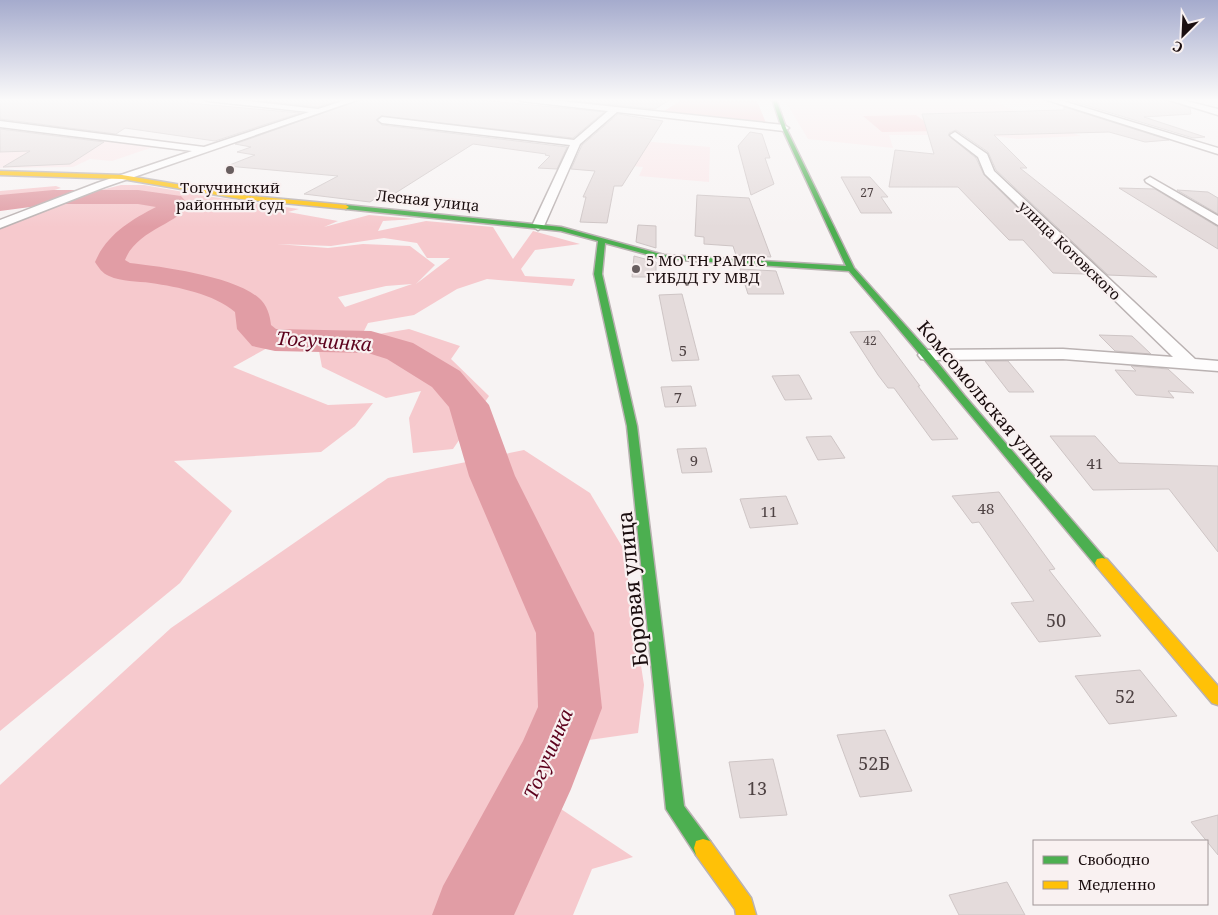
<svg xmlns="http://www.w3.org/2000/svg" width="1218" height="915" viewBox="0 0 1218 915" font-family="'Noto Serif',serif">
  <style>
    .built { fill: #fae7e9 }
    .green { fill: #f6c9cd; fill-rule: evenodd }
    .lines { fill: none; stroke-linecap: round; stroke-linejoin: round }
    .river { fill: #e19da5; fill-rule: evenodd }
    .building { fill: #e4dbdb; stroke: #cec5c5 }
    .street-casing { stroke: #bab2b2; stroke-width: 3 }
    .fast-casing { stroke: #bab2b2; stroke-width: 3 }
    .slow-casing { stroke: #bab2b2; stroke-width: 3 }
    .street { fill: #fefdfd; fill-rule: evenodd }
    .fast { fill: #4caf50; fill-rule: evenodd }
    .slow { fill: #ffc107; fill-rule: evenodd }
    .poi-dot { fill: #685e5f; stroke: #f9f1f1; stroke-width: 2 }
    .labels { text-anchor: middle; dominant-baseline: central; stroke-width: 4.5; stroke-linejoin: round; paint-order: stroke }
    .far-number-label { font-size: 12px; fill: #4e4243 }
    .far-poi-label { font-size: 15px; fill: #1b0e0f; stroke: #f9f1f1 }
    .far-street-label { font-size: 15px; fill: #1b0e0f; stroke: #f9f1f1 }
    .number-label { font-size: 15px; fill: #4e4243 }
    .street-label { font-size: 18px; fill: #1b0e0f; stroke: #f9f1f1 }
    .near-number-label { font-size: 18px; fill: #4e4243 }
    .water-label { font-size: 19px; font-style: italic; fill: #5d021d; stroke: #f9f1f1 }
    .near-street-label { font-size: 21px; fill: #1b0e0f; stroke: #f9f1f1 }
  </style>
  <rect width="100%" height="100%" fill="#f7f3f3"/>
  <!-- built -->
  <path class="built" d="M784,99H986L1081,136L1018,139L984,135H889L893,148L808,139Z
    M14,130L153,147L112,161L90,159L73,167L0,168V134Z
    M595,137L710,147L709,182L639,176L643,167L580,161Z"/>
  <!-- green -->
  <path class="green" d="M683,99L757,101L766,123L661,113Z
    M916,115L938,131L882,132L863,116Z
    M121,185H144L206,196L299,209L288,212L338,221L324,227L369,215L415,219L383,221L378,231L426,221L493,227L513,259L533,231L580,244L535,250L521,269L525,276L575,279L572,286L487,279L457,289L414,315L368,323L361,337L409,329L460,346L451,359L489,396L453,449L413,453L409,418L421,391L386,398L322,367L318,346L269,347L233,367L328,405L373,403L355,426L321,452L174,461L232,511L180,583L0,731V227L89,193ZM384,238L417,243L427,258H450L416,284L435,265L410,246L363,244L328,248L277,244L331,246ZM412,284L345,307L338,297L386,286Z
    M56,186L61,188L0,207V191Z
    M524,450L590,493L623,548L644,685L638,733L575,742L561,809L633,857L592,869L573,915H0V785L171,628L388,478Z"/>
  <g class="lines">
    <!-- river -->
    <path class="river" d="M53,190H138L181,196L188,204C180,224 137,229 125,260L130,263C164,267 233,276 259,298C267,305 270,315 271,325L276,329L371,331L413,343L460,371L489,405L515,476L594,633L602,708L571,789L514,915H432L443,886L523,741L538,707L536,633L469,476L449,407L432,387L387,359L368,353L275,351L252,346L237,329L235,312C214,294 178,287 151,283C137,281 122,282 109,276C102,273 99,268 95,262C107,234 131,220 156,207L138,204H53L0,211V195Z"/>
  </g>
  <!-- building -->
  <path class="building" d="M0,99H187L188,103L300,113L215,141L125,128L116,134L0,119Z
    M269,99L313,100L343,99L318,107L263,101Z
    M362,99H470L604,112L573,138L381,116L376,120L382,125L567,147L557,169L538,168L550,156L545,155L546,154L473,144L386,199L376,198L370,202L304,194L338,176L227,166L255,155L237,152L251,147L235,144Z
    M578,99H671L655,109L574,101Z
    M1065,99H1164L1190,108L1191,114L1144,117L1205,137L1193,138Z
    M1064,107L1169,140L1145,142L1109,132L994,135L1027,168H1020L1157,277L1108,275L996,170L988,152L956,130L949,133V136L976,158L984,175L1085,274L1053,273L1023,240H1009L958,187H889L895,150L934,154L922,114L1064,110Z
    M618,114L663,121L622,186H614L607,223L580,222L586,197H583L595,171L571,169L582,145Z
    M0,129L104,142L70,164L3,167L30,151L0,152Z
    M750,132L762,134L770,158H765L774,184L751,195L738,146Z
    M841,177H870L888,197H881L892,213H861Z
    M1119,188L1155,189L1218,227V249Z
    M1177,190L1208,192L1218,198V214Z
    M697,195L749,198L771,257L736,255L733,246L704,244V237L695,236Z
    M638,225L656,226V248L636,242Z
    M634,256L656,262V277H632Z
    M740,269L776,271L784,294H748Z
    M682,294L699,360L672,361L659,295Z
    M879,331L920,386H918L958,439L932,440L894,388H888L878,375L850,332Z
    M1099,335L1132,336L1151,354L1115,351Z
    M985,361H1008L1034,392H1009Z
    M1131,366L1168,369L1194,393L1168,391L1174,398L1136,395L1115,370L1136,371Z
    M799,375L812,399L785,400L772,376Z
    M691,386L696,406L665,407L661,387Z
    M831,436L845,458L818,460L806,437Z
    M1050,436H1095L1119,463L1218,466V552L1169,489L1093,490Z
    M706,448L712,472L682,473L677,449Z
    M999,492L1055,569L1049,570L1101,636L1039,642L1011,603L1034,601L979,522L972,523L952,496Z
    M786,496L798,524L750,528L740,499Z
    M1140,670L1177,716L1109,724L1075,676Z
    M885,730L912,791L860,797L837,735Z
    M773,759L787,815L740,818L729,762Z
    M1218,815V855L1191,822Z
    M1007,882L1025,915H959L949,895Z"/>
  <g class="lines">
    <!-- street casing -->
    <g class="street-casing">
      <path id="street" d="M204,99H230L318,109L349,99H360L105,187L0,228V220L97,183L192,151L0,127V121L204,147L309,112L208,101Z
        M517,99H541L784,125L789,128L784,131L617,112L580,144L544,226L538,230L532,226L570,145L382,123L378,120L382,117L574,140L608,111L521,101Z
        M1044,99H1056L1218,148V154Z
        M1166,99H1178L1218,109V115Z
        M955,132L987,154L994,171L1195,359L1218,361V371L1063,359L927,360L921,359L918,355L921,351L927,350L1063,349L1173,357L985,174L978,157L952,137L950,135Z
        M1150,177L1218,216V225L1146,182L1145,180Z"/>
    </g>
    <!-- fast casing -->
    <g class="fast-casing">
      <path id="fast" d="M772,99H776L786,128L854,268L930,353L964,395L1109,563L1107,567L1102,568L1097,567C1014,468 933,368 849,271L664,259L605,243L602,274L637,426L684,806L710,841L712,848L710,855L703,857L696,855L666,809L627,426L594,274L598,241L561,231L346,209L343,207L346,205L561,227L664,255L846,266L782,128Z"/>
    </g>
    <!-- slow casing -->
    <g class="slow-casing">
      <path id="slow" d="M0,171L122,175L241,195L346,205L349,207L346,209L241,199L122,179L0,175Z
        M1102,558L1107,559L1218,686V705L1212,703L1097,567L1095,563L1097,559Z
        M703,839L710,841L751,898L756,915H736L735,909L696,855L694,848L696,841Z"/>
    </g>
    <!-- street -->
    <use href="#street" class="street"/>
    <!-- fast -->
    <use href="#fast" class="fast"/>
    <!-- slow -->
    <use href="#slow" class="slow"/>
  </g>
  <!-- sky -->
  <linearGradient id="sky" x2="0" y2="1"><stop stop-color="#a5abcd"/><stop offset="0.44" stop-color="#fbfafa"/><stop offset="1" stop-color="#fbfafa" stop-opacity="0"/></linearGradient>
  <rect width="1218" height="227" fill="url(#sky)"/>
  <!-- markers -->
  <g class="poi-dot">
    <circle cx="230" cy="170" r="5"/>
    <circle cx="636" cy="269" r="5"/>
  </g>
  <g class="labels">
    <!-- far-number labels -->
    <g class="far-number-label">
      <text x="867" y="192">27</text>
      <text x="870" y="340">42</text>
    </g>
    <!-- far-poi labels -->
    <g class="far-poi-label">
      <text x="230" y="187">Тогучинский<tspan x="230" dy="17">районный суд</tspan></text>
      <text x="646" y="260" text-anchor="start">5 МО ТН РАМТС<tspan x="646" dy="17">ГИБДД ГУ МВД</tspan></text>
    </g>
    <!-- far-street labels -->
    <g class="far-street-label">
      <text transform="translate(428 200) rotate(6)">Лесная улица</text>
      <text transform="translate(1070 250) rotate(44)">улица Котовского</text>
    </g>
    <!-- number labels -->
    <g class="number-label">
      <text x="683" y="350">5</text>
      <text x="678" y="397">7</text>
      <text x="694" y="460">9</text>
      <text x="1095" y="463">41</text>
      <text x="986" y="508">48</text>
      <text x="769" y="511">11</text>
    </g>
    <!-- street labels -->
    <g class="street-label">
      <text transform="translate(987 401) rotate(50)">Комсомольская улица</text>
    </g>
    <!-- near-number labels -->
    <g class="near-number-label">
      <text x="1056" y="620">50</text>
      <text x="1125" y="696">52</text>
      <text x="874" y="763">52Б</text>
      <text x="757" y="788">13</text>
    </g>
    <!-- water labels -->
    <g class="water-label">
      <text transform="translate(324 341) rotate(4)">Тогучинка</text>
      <text transform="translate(548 754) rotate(-67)">Тогучинка</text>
    </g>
    <!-- near-street labels -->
    <g class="near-street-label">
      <text transform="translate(632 589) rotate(-96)">Боровая улица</text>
    </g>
  </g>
  <!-- legend -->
  <rect x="1033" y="840" width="175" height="65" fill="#f9f1f1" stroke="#a09697"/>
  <rect x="1043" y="856" width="25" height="8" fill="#4caf50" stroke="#a09697"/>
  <text x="1078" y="865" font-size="15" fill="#1b0e0f">Свободно</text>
  <rect x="1043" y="881" width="25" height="8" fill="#ffc107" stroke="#a09697"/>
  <text x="1078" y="890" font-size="15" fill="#1b0e0f">Медленно</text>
  <!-- north arrow -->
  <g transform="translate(1183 35) rotate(204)" stroke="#f9f1f1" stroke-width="4" paint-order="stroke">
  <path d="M0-4L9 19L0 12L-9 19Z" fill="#1b0e0f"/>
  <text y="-8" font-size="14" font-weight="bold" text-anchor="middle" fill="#1b0e0f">С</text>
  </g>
</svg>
